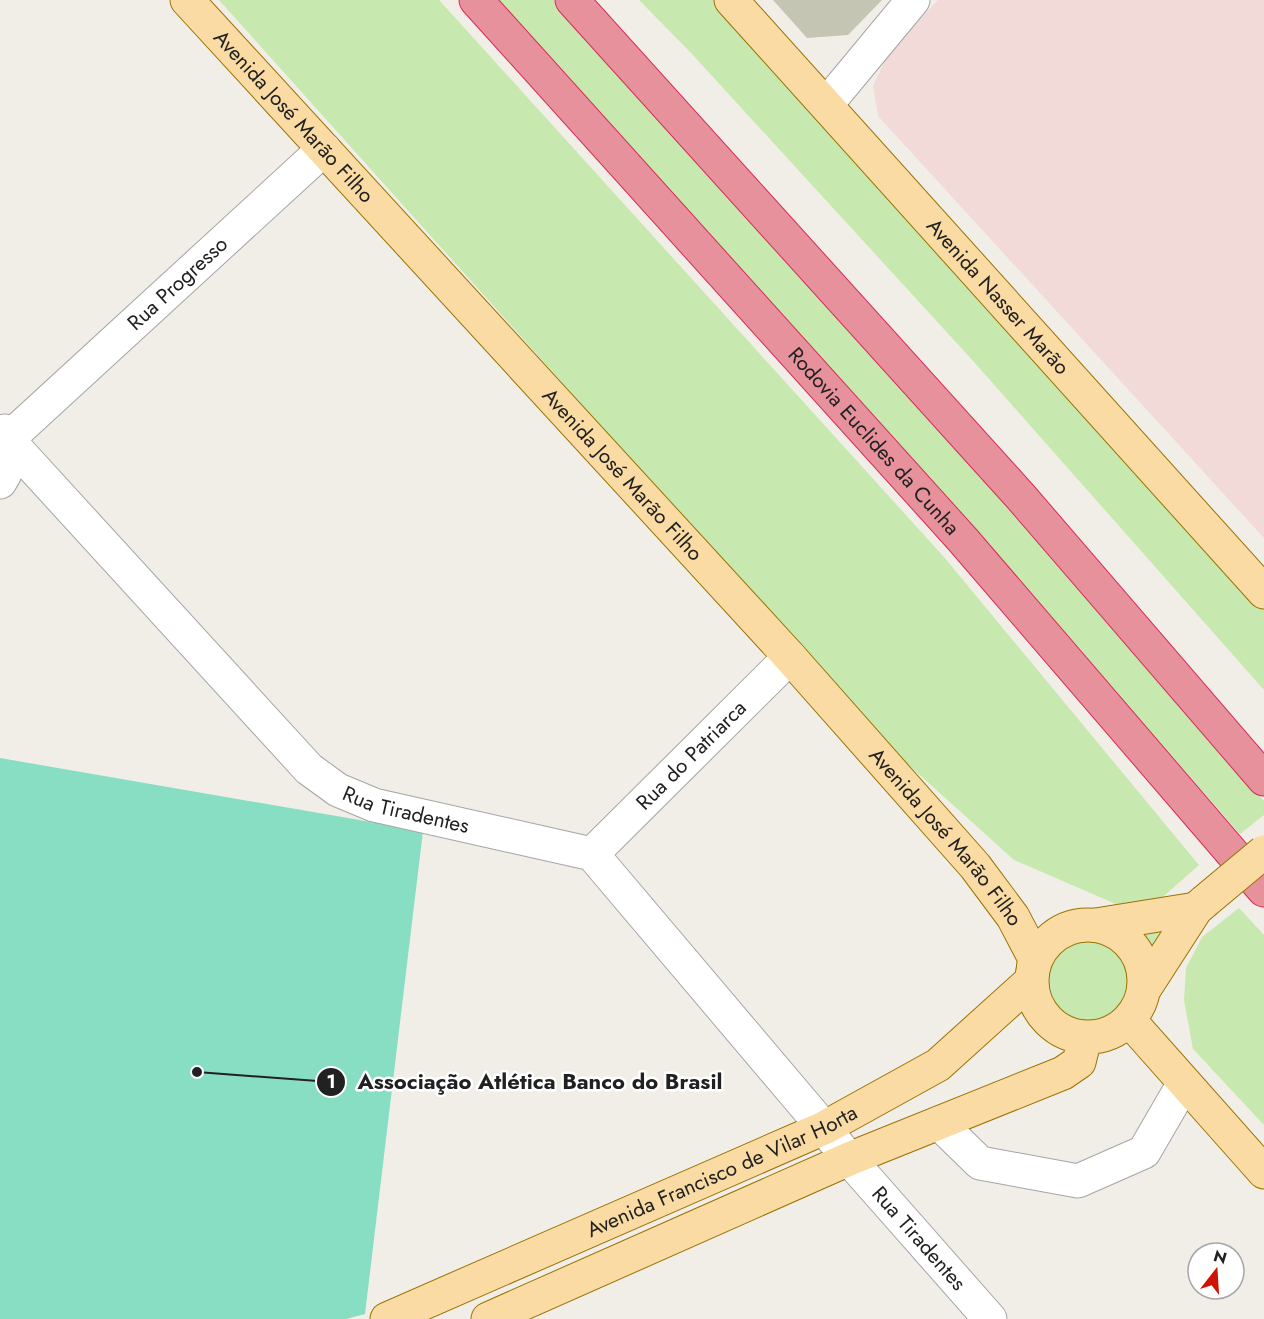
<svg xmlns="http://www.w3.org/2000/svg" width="1264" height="1319" viewBox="0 0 1264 1319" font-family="Jost,sans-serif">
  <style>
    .commercial { fill: #f1dad7 }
    .construction { fill: #c4c5b3 }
    .grass { fill: #c7e9af }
    .pitch { fill: #88dec3 }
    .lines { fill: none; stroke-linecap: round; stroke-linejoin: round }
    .minor-casing { stroke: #a5a5a5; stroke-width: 35 }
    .major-casing { stroke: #9a7303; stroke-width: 35 }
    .highway-casing { stroke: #d82b5a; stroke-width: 35 }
    .minor { stroke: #fff; stroke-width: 33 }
    .major { stroke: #fadba3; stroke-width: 33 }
    .highway { stroke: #e6919b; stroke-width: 33 }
    .major-bridge-casing { stroke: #9a7303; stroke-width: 35; stroke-linecap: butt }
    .major-bridge { stroke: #fadba3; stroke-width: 33 }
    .labels { text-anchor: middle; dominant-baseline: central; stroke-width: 5; stroke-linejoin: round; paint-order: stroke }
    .street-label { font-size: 21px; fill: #212121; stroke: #fff }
    .leader { fill: none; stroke: #212121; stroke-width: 2 }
    .callout-dot { fill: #212121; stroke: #fff; stroke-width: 2 }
    .mark-label { font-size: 18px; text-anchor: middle; font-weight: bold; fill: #fff }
    .callout-label { font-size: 22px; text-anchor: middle; font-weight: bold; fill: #212121; stroke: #fff; stroke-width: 5; stroke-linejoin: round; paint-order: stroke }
  </style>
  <rect width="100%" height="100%" fill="#f1eee7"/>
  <!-- commercial -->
  <path class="commercial" d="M938,0H1264V538L878,116L873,86L889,52Z"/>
  <!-- construction -->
  <path class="construction" d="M773,0H882L848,35L807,38Z"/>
  <!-- grass -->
  <path class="grass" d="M219,0H439L944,557L1199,865L1148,910L1125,908L1014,860L891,749Z
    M496,0H554L1014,507L1264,801V815L1240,834L974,531Z
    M639,0H718L1264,608V690L974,362L692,54Z
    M1239,908L1264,935V1125L1193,1049L1184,1000L1186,968L1202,937Z
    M1188,916L1147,967C1139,950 1130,940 1114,929Z
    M1038 980a51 51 0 1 1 102 0a51 51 0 1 1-102 0Z"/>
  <!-- pitch -->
  <path class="pitch" d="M0,758L423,831L365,1314L346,1319H0Z"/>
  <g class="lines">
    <!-- minor casing -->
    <g class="minor-casing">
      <g id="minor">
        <path d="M826,105L913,0"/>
        <path id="s1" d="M8,439L324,149"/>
        <path id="s2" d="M10,442L309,769L338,790L374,805L592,854L824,1128L849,1159L990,1319"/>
        <path d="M0,482C11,466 13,448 5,431"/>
        <path id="s3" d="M592,854L790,657"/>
        <path d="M939,1123L980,1163L1078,1181L1144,1152L1184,1083"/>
      </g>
    </g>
    <!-- major casing -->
    <g class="major-casing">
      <g id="major">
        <path id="s4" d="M187,0L790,657L975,866L1013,917L1035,959L1034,964"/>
        <path id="s5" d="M731,0L1264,592"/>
        <circle cx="1088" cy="981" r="56"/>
        <path d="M1096,925L1196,909"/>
        <path d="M1145,988L1196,909L1204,902"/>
        <path d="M1129,1020L1264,1172"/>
        <path id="s6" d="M387,1319L824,1128L938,1065L1031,981"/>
        <path d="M488,1319L849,1159L1063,1073L1079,1062L1085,1038"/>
      </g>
    </g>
    <!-- highway casing -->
    <g class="highway-casing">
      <g id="highway">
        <path id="s7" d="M476,0L963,540L1264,890"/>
        <path d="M572,0L1021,497L1264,779"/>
      </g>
    </g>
    <!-- minor -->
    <use href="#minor" class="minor"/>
    <!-- major -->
    <use href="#major" class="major"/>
    <!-- highway -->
    <use href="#highway" class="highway"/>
    <!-- major-bridge casing -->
    <g class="major-bridge-casing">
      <path id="major-bridge" d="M1204,902L1264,852"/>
    </g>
    <!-- major-bridge -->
    <use href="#major-bridge" class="major-bridge"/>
  </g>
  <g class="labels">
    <!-- street labels -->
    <g class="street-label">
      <text stroke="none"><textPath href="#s4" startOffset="158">Avenida José Marão Filho</textPath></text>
      <text stroke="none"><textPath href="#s1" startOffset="230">Rua Progresso</textPath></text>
      <text stroke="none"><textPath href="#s5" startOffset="399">Avenida Nasser Marão</textPath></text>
      <text stroke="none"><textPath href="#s7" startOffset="594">Rodovia Euclides da Cunha</textPath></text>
      <text stroke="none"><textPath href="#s4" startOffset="644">Avenida José Marão Filho</textPath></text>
      <text stroke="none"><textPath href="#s3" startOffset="140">Rua do Patriarca</textPath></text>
      <text stroke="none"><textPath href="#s2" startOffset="550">Rua Tiradentes</textPath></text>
      <text stroke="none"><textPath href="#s4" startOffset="1130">Avenida José Marão Filho</textPath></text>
      <text stroke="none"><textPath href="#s6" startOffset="366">Avenida Francisco de Vilar Horta</textPath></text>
      <text stroke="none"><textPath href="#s2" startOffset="1246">Rua Tiradentes</textPath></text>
    </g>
  </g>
  <!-- callouts -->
  <path class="leader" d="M197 1072L331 1082"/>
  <g class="callout-dot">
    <circle cx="197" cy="1072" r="6"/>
    <circle cx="331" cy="1082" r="15"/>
  </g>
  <g class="mark-label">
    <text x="331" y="1088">1</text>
  </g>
  <g class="callout-label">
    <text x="540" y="1089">Associação Atlética Banco do Brasil</text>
  </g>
  <!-- north arrow -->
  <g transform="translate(1216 1271) rotate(17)"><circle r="28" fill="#ffffff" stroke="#a6a6a6" stroke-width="1.5"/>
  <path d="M0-4.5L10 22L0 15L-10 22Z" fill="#cd1304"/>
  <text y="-9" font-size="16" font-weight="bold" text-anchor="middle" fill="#212121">N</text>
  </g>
</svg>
